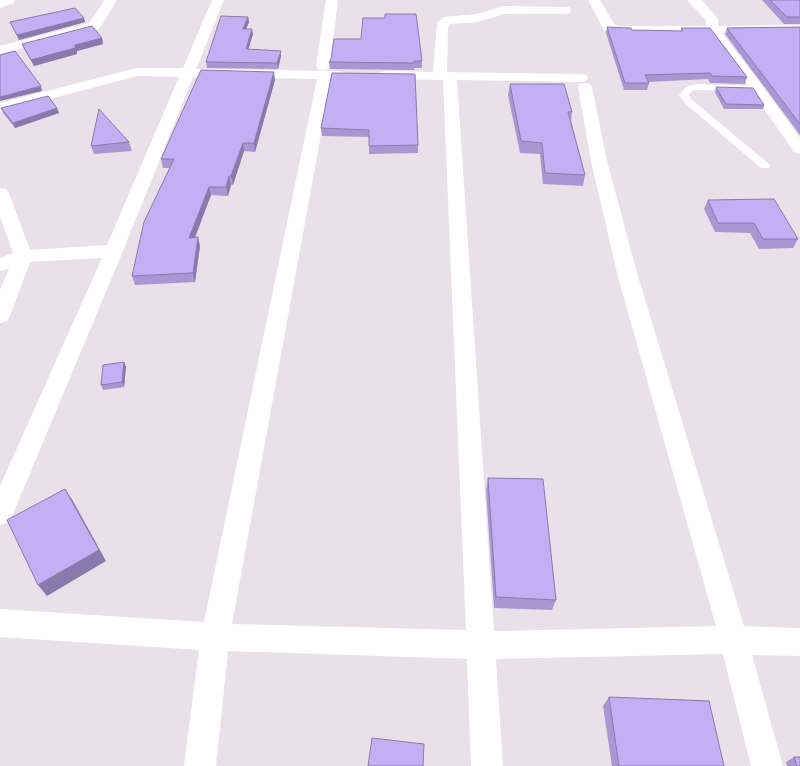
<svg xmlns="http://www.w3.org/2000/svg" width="800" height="766" viewBox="0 0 800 766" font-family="'PT Sans',sans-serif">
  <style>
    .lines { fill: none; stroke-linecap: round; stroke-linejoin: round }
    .service { fill: #fff; fill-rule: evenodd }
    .minor { fill: #fff; fill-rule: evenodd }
    .wall { fill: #a996d2 }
    .shaded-wall { fill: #8a7aab }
    .building { fill: #c5aff4; stroke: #8a7aab }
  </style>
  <rect width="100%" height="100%" fill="#e9e0ea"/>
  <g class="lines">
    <!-- service -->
    <path class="service" d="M697,84L760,86L762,88L757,91L697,90L692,91L689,95L692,100L769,164L770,166L769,168H761L686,104L679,95L686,87Z"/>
    <!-- minor -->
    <path class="minor" d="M0,0H15L13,3L0,8Z
      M105,0H117L99,29L0,54V46L89,23Z
      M212,0H224L196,69L339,71L344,72L346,75L344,78L331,79L232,624L466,630L443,80L386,79L381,78L379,75L381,72L386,71L433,72L437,23L444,17L477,14L503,6L569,7L571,10L569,13L565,14H504L478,22L451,24L449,25L448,29L447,72L581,74L586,75L588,78L586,81L581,82L457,80L494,631L716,626L617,273L591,161L578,87L580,84L585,83L590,84L592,87L607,161L637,273L744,626L800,628V656L752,655L783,766H751L723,654L496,659L503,766H471L467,659L228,651L216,766H184L199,650L0,637V609L204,622L317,79L193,77L123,251L13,514L9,522L0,525V486L102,258L30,262L10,316L7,321L0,323V290L9,269L0,271V258L13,253L0,217V188L6,189L9,193L30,250L107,245L179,77L137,76L0,112V103L137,68H183Z
      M326,0H338L330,66L328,69L323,70L318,69L316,66Z
      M588,0H600L614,24L618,26H706V20L687,0H702L718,19V26L800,25V33H722L762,85L800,138V154L794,152L752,91L709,33H612L604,30Z"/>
  </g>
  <!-- wall -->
  <path class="wall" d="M762,0H800V24H784Z
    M248,17L249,22L246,29L253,34L248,49L281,56L278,69L207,68L206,62Z
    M84,18L85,22L19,40L10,22Z
    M607,27L632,30L681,31V28L747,77L745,84L710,83L708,79L648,82L649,83L647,90H624L606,33Z
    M800,27V135L725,34L727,28Z
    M102,38L103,44L77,51V54L34,66L24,49L22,44Z
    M422,61V68H414V70L330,69L329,62Z
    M332,73L418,145V153L369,154V137L322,136L321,128Z
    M275,80L255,152L244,151L233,185H231L228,196L211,195L195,238L200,246L195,282L135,285L132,276L170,168H163L161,159Z
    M510,84L572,112L571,121L585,175L583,186L543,184L540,154L520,153L508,95Z
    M716,87L764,105L763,109H724L715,92Z
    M1,108H57L59,113L15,128L3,113Z
    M129,142L132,151L94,154L91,146Z
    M708,200L798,239L793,248L759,249L750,233L715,232L704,209Z
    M124,362L126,367L124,387L103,390L101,385Z
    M488,478L556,600L552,610L494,608L486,490Z
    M609,697L724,766H612L603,706Z
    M794,757L800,766H787L786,762Z"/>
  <!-- shaded-wall -->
  <path class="shaded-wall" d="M248,17L249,22L244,34L243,29Z
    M84,18L85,22L19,40L17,35Z
    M252,29L253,34L247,54L246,49Z
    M102,38L103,44L77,51V54L34,66L31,60L75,45Z
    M281,51V56L278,69L277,63Z
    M274,72L275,80L255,152L254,143Z
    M41,86L42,91L0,101V97Z
    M57,108L59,113L15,128L13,123Z
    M243,143L244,151L233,185L231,176Z
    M229,176L231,185L228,196L226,187Z
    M209,187L211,195L191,247L189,238Z
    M198,237L200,246L195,282L193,273Z
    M124,362L126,367L124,387L122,382Z
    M65,489L73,501L106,561L47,596L38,585Z"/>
  <!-- building -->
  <path class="building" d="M770,0H800V17H787Z
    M75,8L84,18L17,35L10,22Z
    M385,14H416L422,61H414V63L329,62L331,59L334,39H361L363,18H385Z
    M221,16L248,17L243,29H252L246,49L281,51L277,63L206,62Z
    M92,26L102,38L75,45V48L31,60L22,44Z
    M607,27L631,28L632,30L683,31L681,28H710L747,77L712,76L710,73L645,75L649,83H625Z
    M800,27V124L727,28Z
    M15,51L41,86L0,97V55Z
    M201,70L274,72L254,143H243L231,176H229L226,187H209L189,238L198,237L193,273L132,276L144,222L174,159H161Z
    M332,73L415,74L418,145L369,146V130L321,128Z
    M510,84H564L572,112H568L585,175L545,173L542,143L521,141Z
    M716,87L753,88L764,105L726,104Z
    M48,96L57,108L13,123L1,108Z
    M99,109L129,142L91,146Z
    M774,199L798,239H763L754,223H718L708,200Z
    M124,362L122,382L101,385L103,365Z
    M488,478L543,479L556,600L496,597Z
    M65,489L99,550L38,585L7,520Z
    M609,697L709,701L724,766H619Z
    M372,738L424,744L423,766H368Z
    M794,757H800V766H797Z"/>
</svg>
